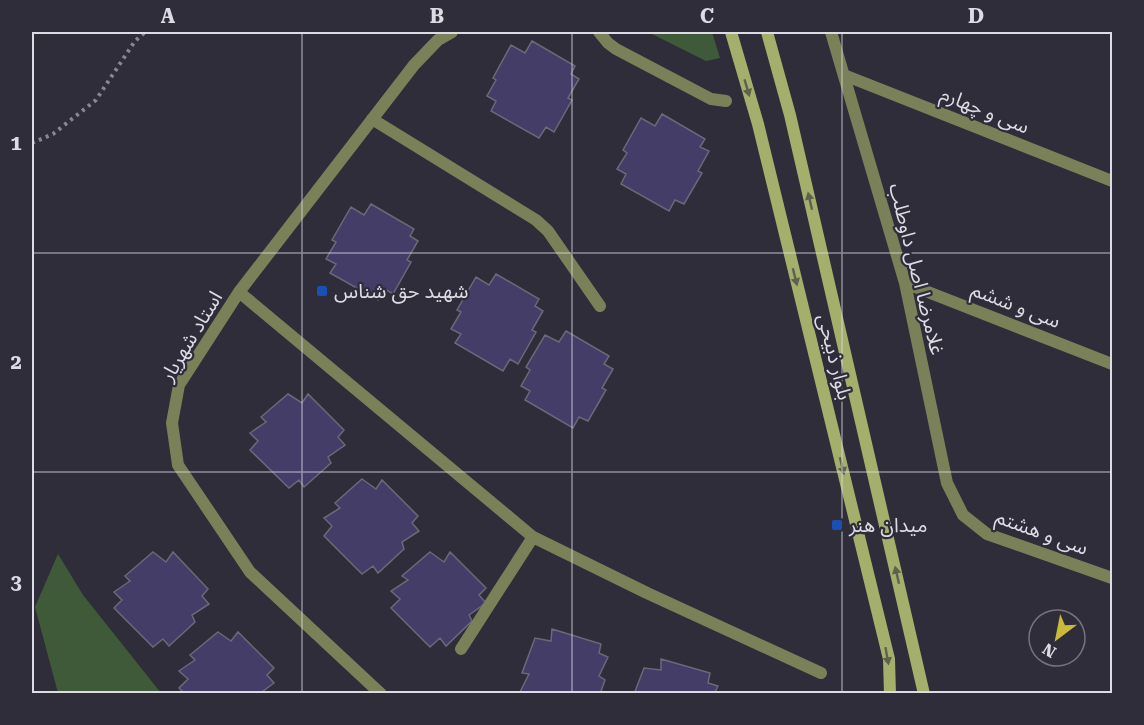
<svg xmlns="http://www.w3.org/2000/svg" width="1144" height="725" viewBox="0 0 1144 725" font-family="'Roboto Serif','Noto Sans Arabic',serif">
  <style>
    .green { fill: #3f5a38 }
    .building { fill: #433d68; stroke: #6a6978; stroke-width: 1.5 }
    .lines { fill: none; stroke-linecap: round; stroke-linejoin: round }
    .path { stroke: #878691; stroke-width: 4; stroke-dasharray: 3 4.5; stroke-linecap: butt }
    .street { stroke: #7a8158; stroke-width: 12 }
    .secondary { stroke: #a4af6c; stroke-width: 12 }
    .oneway { fill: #5e614e }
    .grid { fill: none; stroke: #dddce5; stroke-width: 1.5; stroke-opacity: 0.55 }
    .transit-dot { fill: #1a4fb4; stroke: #2f2d3a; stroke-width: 2 }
    .labels { text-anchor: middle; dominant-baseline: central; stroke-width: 4.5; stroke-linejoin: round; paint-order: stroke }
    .street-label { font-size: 20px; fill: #dddce5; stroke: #2f2d3a }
    .poi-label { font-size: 20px; fill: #dddce5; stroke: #2f2d3a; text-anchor: start }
    .neatline { fill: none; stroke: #dddce5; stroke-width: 2 }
    .grid-label { font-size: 20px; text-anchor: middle; font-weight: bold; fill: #dddce5 }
  </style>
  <rect width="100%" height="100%" fill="#2f2d3a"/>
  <!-- green -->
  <path class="green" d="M648,32H712L720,58L706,61Z
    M58,554L83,595L161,693H58L35,607Z"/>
  <!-- building -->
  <path class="building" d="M532,41L575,66L571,74L579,79L568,98L572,100L554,132L546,127L539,138L491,111L496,101L487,96L496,80L493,78L511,45L525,53Z
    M662,114L705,139L700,147L709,151L698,171L702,173L684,204L675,200L669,211L621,184L626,174L617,169L627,153L623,150L641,118L655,126Z
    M371,204L414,229L410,236L418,241L407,260L411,262L393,294L385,289L378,300L330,273L336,264L326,259L336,242L332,240L351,207L364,215Z
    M496,274L539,299L535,306L543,311L532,330L536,332L518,364L510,359L503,371L455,343L461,334L451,329L461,312L457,310L476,277L489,285Z
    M566,331L609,356L604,364L613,369L602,388L606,390L588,421L579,417L573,428L525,400L530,391L521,386L530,370L526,367L545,335L559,342Z
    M288,394L302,403L308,394L344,430L338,437L345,445L328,457L331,463L304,487L299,480L289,488L250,450L258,441L250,433L266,422L261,417Z
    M362,479L376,489L382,480L418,516L412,523L419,531L402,542L404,549L378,573L373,566L362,574L324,536L332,526L324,518L340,508L335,503Z
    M153,552L166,562L173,552L208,589L202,596L209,604L192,615L195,622L169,646L163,639L153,647L114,608L122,600L114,592L130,581L125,576Z
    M430,552L444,562L450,552L486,588L479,595L486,603L469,615L472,621L446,646L440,638L430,647L391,608L400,599L391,591L408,580L402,576Z
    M552,629L601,644L599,653L608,657L599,676L605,680L600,694H526L520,692L529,674L522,673L535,638L551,641Z
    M218,632L231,641L238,632L274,668L267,675L274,683L259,694H185L179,688L188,679L179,671L195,660L190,655Z
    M661,659L710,673L708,683L718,686L714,694H634L644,668L661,670Z"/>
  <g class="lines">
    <!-- path -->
    <path class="path" d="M32,143L53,134L96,100L135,41L145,32"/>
    <!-- street -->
    <path class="street" d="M599,32L608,43L616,49L711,99L726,101
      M831,32L905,283L947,483L963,515L987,534L1112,578
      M844,75L1112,181
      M372,119L536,220L548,231L600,306
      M905,283L1112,364
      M239,292L533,537L647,593L821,673
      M461,649L533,537
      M381,694L250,572L178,465L172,423L179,385L239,292L414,65L438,40L452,32"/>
    <!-- secondary -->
    <path class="secondary" d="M731,32L758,124L889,659L890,694
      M767,32L790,115L924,694"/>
  </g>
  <!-- one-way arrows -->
  <defs><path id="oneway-solid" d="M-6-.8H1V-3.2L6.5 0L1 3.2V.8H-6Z" transform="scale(1.5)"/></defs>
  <g class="oneway">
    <use href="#oneway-solid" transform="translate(747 88) rotate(74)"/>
    <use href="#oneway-solid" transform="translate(810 201) rotate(-103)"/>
    <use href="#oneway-solid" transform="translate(795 277) rotate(76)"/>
    <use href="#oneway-solid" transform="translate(842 466) rotate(76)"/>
    <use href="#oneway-solid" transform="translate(897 575) rotate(-103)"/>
    <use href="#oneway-solid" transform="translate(887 656) rotate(80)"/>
  </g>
  <!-- grid -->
  <path class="grid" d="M302,32V694M572,32V694M842,32V694M32,253H1112M32,472H1112"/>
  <!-- markers -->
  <g class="transit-dot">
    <rect x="316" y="285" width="12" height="12" rx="3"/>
    <rect x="831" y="519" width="12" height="12" rx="3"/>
  </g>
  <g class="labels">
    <!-- street labels -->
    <g class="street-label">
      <text transform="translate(985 110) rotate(22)">سی و چهارم</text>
      <text transform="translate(917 269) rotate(76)">غلامرضا اصل داوطلب</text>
      <text transform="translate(1016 305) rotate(21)">سی و ششم</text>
      <text transform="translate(191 336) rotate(-59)">استاد شهریار</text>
      <text transform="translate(835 357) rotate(76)">بلوار ذبیحی</text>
      <text transform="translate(1042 532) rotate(20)">سی و هشتم</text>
    </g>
    <!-- poi labels -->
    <g class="poi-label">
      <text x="334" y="291">شهید حق شناس</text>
      <text x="849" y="525">میدان هنر</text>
    </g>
  </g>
  <!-- border -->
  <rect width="1144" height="725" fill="none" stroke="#2f2d3a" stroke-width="66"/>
  <!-- north arrow -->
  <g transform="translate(1057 638) rotate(212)"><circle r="28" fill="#2f2d3a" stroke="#75737e" stroke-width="1.5"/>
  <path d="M0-4.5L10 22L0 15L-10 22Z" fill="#c9ba3a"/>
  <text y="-9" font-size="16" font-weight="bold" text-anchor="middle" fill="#dddce5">N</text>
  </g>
  <rect x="33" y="33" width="1078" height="659" class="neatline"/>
  <g class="grid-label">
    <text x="168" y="23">A</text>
    <text x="437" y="23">B</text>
    <text x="707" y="23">C</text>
    <text x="976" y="23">D</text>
    <text x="16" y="150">1</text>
    <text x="16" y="369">2</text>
    <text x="16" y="589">3</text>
  </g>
</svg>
